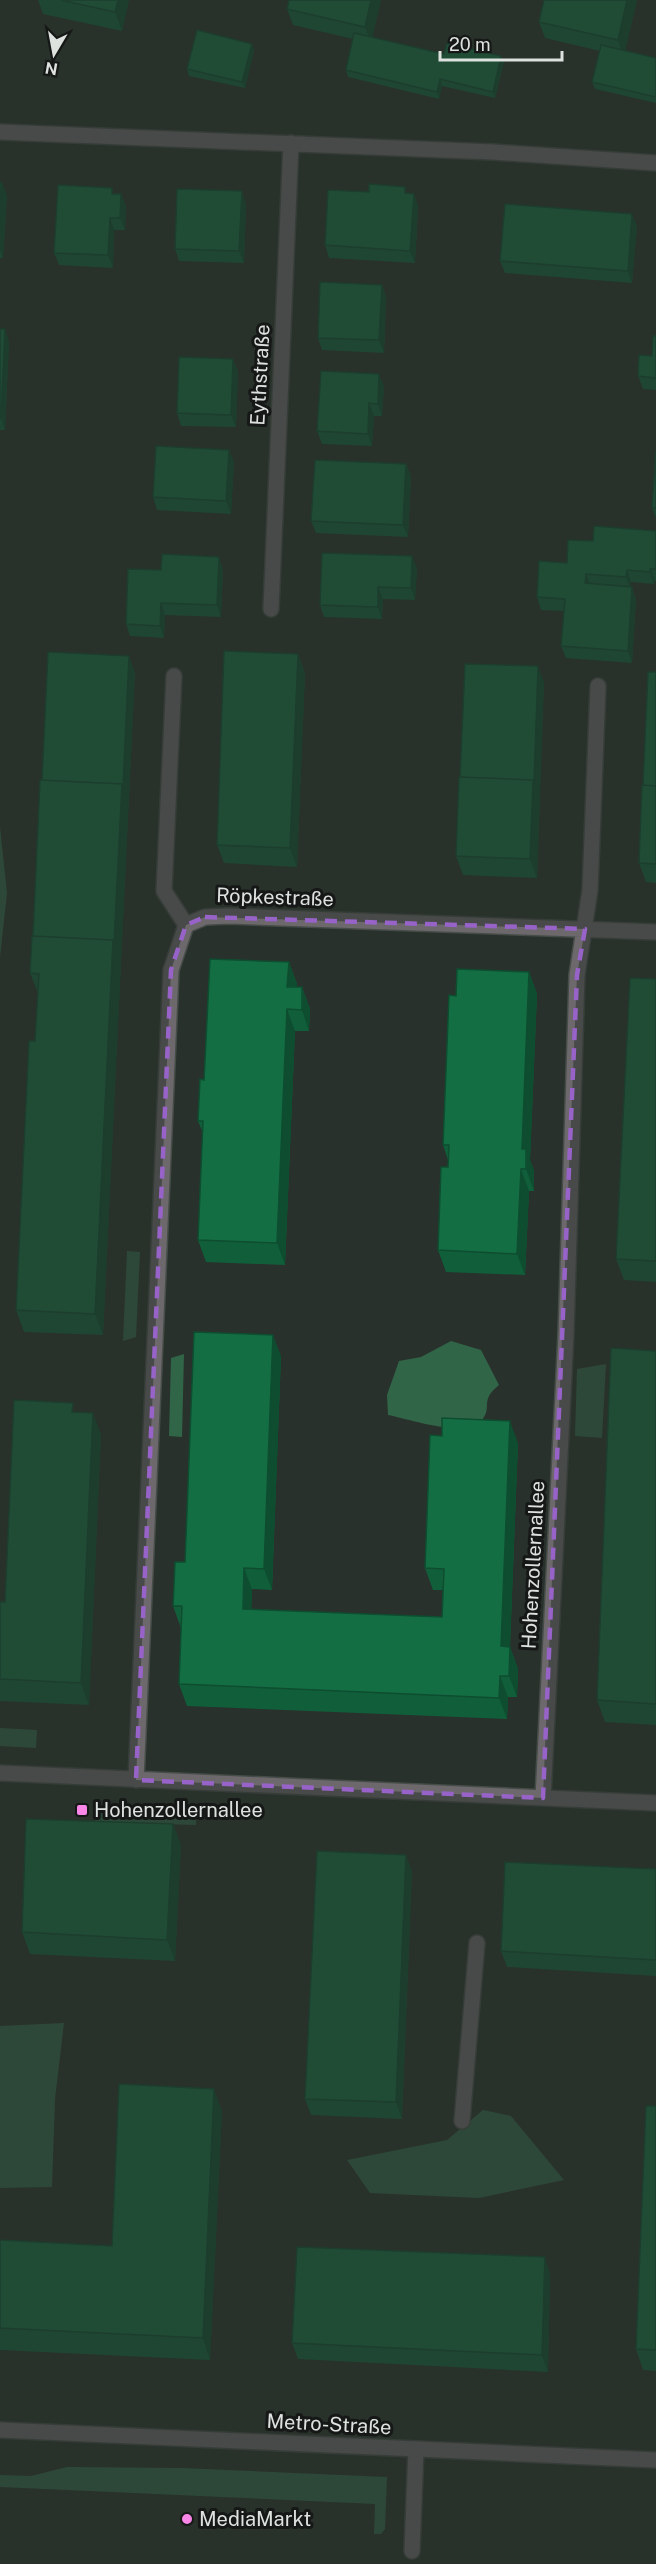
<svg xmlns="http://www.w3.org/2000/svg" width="656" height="2564" viewBox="0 0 656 2564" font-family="'Public Sans',sans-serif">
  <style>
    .green { fill: #316548 }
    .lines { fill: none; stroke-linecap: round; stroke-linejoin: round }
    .lane-casing { stroke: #464d49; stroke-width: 18 }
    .street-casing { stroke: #464d49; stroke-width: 18 }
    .lane { stroke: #6c686b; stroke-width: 15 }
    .street { stroke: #6c686b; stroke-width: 15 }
    .wall { fill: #115f3a }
    .shaded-wall { fill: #0e4d30 }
    .building { fill: #146e44; stroke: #0e4d30; stroke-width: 1.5 }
    .marked { fill: none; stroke: #9863c9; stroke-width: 4.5; stroke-dasharray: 12 8; stroke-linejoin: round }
    .poi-dot { fill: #fa87e7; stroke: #151816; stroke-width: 2 }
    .labels { text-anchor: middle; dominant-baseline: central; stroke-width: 6; stroke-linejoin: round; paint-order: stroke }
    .street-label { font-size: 20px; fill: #dde2df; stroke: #151816 }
    .poi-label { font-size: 20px; fill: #dde2df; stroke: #151816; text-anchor: start }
  </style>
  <rect width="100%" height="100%" fill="#29312c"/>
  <!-- green -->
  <path class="green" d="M0,827L7,893L0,957Z
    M127,1251L140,1252L136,1337L123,1341Z
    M451,1341L481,1350L499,1385C479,1401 493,1406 482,1420C467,1439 409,1419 388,1415L387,1395L399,1361L421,1357Z
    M184,1354L182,1437L169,1436L171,1358Z
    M606,1364L602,1438L575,1436L577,1369Z
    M0,1728L37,1730L36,1748L0,1746Z
    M95,1809L196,1812V1825L95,1822Z
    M64,2023L55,2099L52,2187L0,2188V2026Z
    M483,2110L511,2116L564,2180L479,2198L370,2193L347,2160L447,2140Z
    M67,2467L182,2468L387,2477L385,2529L381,2534H374L375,2504L0,2487V2475L31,2476Z"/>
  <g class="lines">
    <!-- lane casing -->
    <g class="lane-casing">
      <path id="lane" d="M462,2121L477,1943
        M412,2551L416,2449"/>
    </g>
    <!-- street casing -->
    <g class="street-casing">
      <path id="street" d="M0,132L493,152L656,163
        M271,609L291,143
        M174,676L164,891L186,925
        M186,925L205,917L229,916L656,932
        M0,1773L656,1803
        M136,1780L171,970L186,925
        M543,1798L566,1334L577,975L590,890L598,686
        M0,2430L656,2460"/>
    </g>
    <!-- lane -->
    <use href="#lane" class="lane"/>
    <!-- street -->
    <use href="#street" class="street"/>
  </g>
  <!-- wall -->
  <path class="wall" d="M38,0H129L122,31L43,14Z
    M381,0L372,38L444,54L501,56L504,62L495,98L442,86L439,99L348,77L346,70L353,39L293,25L287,9Z
    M544,0H637L625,51L656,58V103L595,89L592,82L600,51L545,38L539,22Z
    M254,50L245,88L189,76L187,69Z
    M0,183H2L7,195L3,258H0Z
    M369,192L414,194L418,206L415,263L329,258L325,245Z
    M114,194H121L126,207L125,230H114L113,268L59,265L54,253Z
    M246,204L244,263L179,261L175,249Z
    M637,226L632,283L505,273L500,261Z
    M382,285L386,297L384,353L322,350L318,338Z
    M0,329H5L9,342L5,430H0Z
    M656,336V390L643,389L638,376L652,356Z
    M238,371L236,427L181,426L177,413Z
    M384,386L382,416H374L372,446L322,444L317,431Z
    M229,450L234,462L231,514L157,510L153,497Z
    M656,451V518L652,508Z
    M406,464L411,476L408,537L316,533L311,521Z
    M656,531V581H655L654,584L631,582V587L636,599L632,663L566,658L561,646L564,611L541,610L537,597L567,563Z
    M417,568L415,600L383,599L382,619L324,617L320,605Z
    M223,569L221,617L165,615L164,638L130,636L126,624L161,570Z
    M298,654L305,673L297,867L224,863L217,845Z
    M135,672L103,1335L24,1332L16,1310L35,1041L38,993L30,973L42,780Z
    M656,672V883L646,882L639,863L643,785Z
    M544,682L537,878L463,875L456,856Z
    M289,962L297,984L296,987H302L310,1009L309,1031H295L285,1265L206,1262L198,1240L203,1133L198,1121L204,1080Z
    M529,972L537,994L530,1160L534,1171V1191H529L525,1275L446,1272L438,1250L448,1167V1160L443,1145L456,996Z
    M656,979V1282L624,1280L616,1259Z
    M656,1351V1725L605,1722L597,1700Z
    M281,1356L272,1590L252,1589L251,1609L442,1617L443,1590H433L425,1568L518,1443L510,1647L518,1669L517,1697H508L507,1719L187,1706L179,1684L181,1628L173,1606L185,1562Z
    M76,1412L101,1434L89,1705L0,1701V1602H5Z
    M173,1824L181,1845L175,1961L30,1954L22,1932Z
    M656,1869V1976L507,1967L501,1951Z
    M412,1871L402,2119L311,2115L305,2099Z
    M656,2106V2371L643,2370L636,2349Z
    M222,2111L210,2360L0,2350V2240L112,2246Z
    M550,2273L548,2372L298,2359L292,2343Z"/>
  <!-- shaded-wall -->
  <path class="shaded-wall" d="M118,0H129L122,31L115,12Z
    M371,0H381L371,43L365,27Z
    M627,0H637L624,56L618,40Z
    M252,44L254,50L245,88L242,82Z
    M501,56L504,62L495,98L493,92Z
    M440,79L442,86L439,99L437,92Z
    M2,183L7,195L3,258L0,249V223Z
    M242,191L246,204L244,263L239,251Z
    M121,194L126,207L125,230L120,218Z
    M414,194L418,206L415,263L410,251Z
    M632,214L637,226L632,283L628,271Z
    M110,218L114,230L113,268L108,255Z
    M382,285L386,297L384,353L379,340Z
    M5,329L9,342L5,430L1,418Z
    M233,359L238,371L236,427L231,415Z
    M379,374L384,386L382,416L378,404Z
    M369,403L374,416L372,446L368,434Z
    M229,450L234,462L231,514L226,501Z
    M406,464L411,476L408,537L403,525Z
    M412,556L417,568L415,600L411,588Z
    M219,557L223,569L221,617L217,605Z
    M650,569L655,581L654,584L650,572Z
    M627,570L631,582V590L626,577Z
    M586,574L591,587L585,583Z
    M378,587L383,599L382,619L378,607Z
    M632,587L636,599L632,663L628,651Z
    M161,603L165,615L164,638L160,626Z
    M298,654L305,673L297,867L290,848Z
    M129,656L135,672L103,1335L95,1314L113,940Z
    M538,666L544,682L537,878L530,859Z
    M289,962L297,984L295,1008L287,987Z
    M529,972L537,994L530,1160L534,1171V1191L526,1169L522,1149Z
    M302,987L310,1009L309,1031L302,1010Z
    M287,1009L295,1031L285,1265L277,1243Z
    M521,1169L529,1191L525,1275L517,1254Z
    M273,1335L281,1356L272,1590L264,1569Z
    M93,1413L101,1434L89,1705L81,1683Z
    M510,1421L518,1443L509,1668L501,1646Z
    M244,1568L252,1589L251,1631L243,1609Z
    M510,1647L518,1669L517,1697L509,1676Z
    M500,1676L508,1697L507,1719L499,1698Z
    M173,1824L181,1845L175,1961L167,1940Z
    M406,1855L412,1871L402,2119L396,2102Z
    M214,2089L222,2111L210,2360L203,2338Z
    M545,2257L550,2273L548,2372L542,2355Z"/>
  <!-- building -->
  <path class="building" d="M61,0H118L115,12Z
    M289,0H371L365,27L287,9Z
    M544,0H627L618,40L539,22Z
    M197,30L252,44L242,82L187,69Z
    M354,33L444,54L447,43L501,56L493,92L440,79L437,92L346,70Z
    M601,45L656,58V97L592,82Z
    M0,183H2L0,223Z
    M369,184L405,187V193L414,194L410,251L325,245L328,190L369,192Z
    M58,185L112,188V194H121L120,218H110L108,255L54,253Z
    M177,189L242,191L239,251L175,249Z
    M505,204L632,214L628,271L500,261Z
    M320,282L382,285L379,340L318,338Z
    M0,329H5L1,418H0Z
    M653,336H656V378L638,376L639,355L652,356Z
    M179,357L233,359L231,415L177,413Z
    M321,371L379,374L378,404L369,403L368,434L317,431Z
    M156,446L229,450L226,501L153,497Z
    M656,451V508H652Z
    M315,460L406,464L403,525L311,521Z
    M594,526L656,531V569H650V572L627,570L626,577L586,574L585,583L632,587L628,651L561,646L565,599L537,597L539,561L567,563L568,540L593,541Z
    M322,553L412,556L411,588L378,587V607L320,605Z
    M162,554L219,557L217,605L161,603L160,626L126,624L128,569L161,570Z
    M224,651L298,654L290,848L217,845Z
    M48,652L129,656L123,786L122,784L42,780Z
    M465,664L538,666L534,783L533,780L460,777Z
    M648,672H656V786L643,785Z
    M459,777L533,780L530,859L456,856Z
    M40,780L122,784L114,943L113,940L33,936Z
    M642,785L656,786V864L639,863Z
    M32,936L113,940L95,1314L16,1310L29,1041H35L39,974L30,973Z
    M210,959L289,962L287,987H302V1010L287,1009L277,1243L198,1240L203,1121H198L200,1079L204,1080Z
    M457,969L529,972L522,1149H526V1169H521L517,1254L438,1250L441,1167H448L449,1145H443L449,995L456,996Z
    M630,978L656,979V1261L616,1259Z
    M194,1332L273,1335L264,1569L244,1568L243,1609L442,1617L444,1569L425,1568L430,1435L442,1436V1418L510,1421L501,1646L510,1647L509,1676H500L499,1698L179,1684L182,1606H173L174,1586L175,1562H185Z
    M611,1348L656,1351V1704L597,1700Z
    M14,1400L73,1403L72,1412L93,1413L81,1683L0,1679V1602H5Z
    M26,1819L173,1824L167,1940L22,1932Z
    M317,1851L406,1855L396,2102L305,2099Z
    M505,1862L656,1869V1960L501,1951Z
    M119,2084L214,2089L203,2338L0,2328V2240L112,2246Z
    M646,2106H656V2350L636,2349Z
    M297,2247L545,2257L542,2355L292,2343Z"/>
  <!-- marked area -->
  <path d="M0 0H656V2564H0ZM205,917L585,929L577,975L543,1798L136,1780L171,970L186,925Z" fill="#29312c" fill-opacity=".55" fill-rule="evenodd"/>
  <path class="marked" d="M205,917L585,929L577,975L543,1798L136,1780L171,970L186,925Z"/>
  <!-- markers -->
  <g class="poi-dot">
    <rect x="76" y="1804" width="12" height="12" rx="3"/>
    <circle cx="187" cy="2519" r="6"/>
  </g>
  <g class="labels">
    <!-- street labels -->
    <g class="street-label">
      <text transform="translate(260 375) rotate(-87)">Eythstraße</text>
      <text transform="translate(275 897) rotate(2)">Röpkestraße</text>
      <text transform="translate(533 1565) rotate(-87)">Hohenzollernallee</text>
      <text transform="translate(329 2424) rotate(3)">Metro-Straße</text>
    </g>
    <!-- poi labels -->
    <g class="poi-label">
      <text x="94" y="1810">Hohenzollernallee</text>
      <text x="199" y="2519">MediaMarkt</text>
    </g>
  </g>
  <!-- north arrow -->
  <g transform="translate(54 54) rotate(190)" stroke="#151816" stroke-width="4.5" paint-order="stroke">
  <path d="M0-4.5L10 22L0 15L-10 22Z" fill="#dde2df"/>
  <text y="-9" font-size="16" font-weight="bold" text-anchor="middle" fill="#dde2df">N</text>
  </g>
  <!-- scale -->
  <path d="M440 51v9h122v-9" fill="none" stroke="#dde2df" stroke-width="3"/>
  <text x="449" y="51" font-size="18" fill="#dde2df" stroke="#151816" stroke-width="4.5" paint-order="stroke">20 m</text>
</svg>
